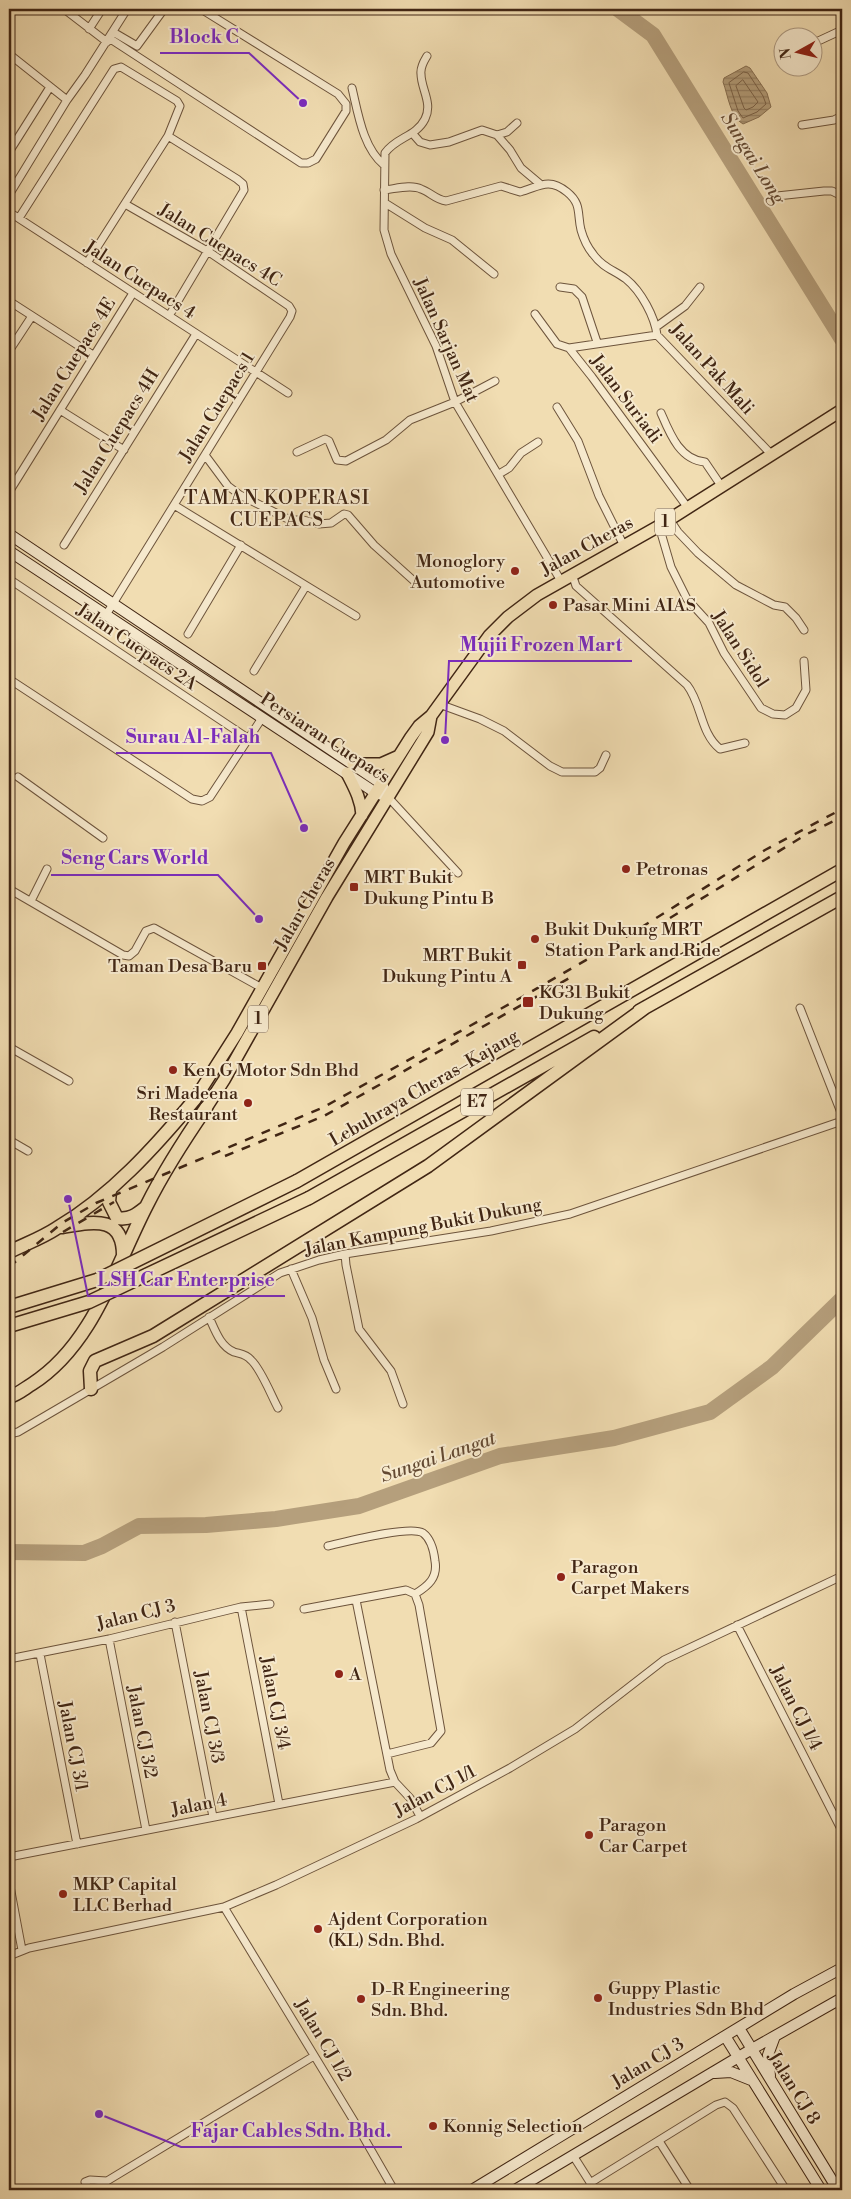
<svg xmlns="http://www.w3.org/2000/svg" width="851" height="2199" viewBox="0 0 851 2199" font-family="'Libre Bodoni',serif">
  <style>
    .water { fill: url(#water-rules); stroke: #876f52 }
    .lines { fill: none; stroke-linecap: round; stroke-linejoin: round }
    .shore { stroke: #7b6248; stroke-width: 1 }
    .river { stroke: #b59f7c; stroke-width: 16 }
    .street-casing { stroke: #6d543c; stroke-width: 9 }
    .secondary-casing { stroke: #412614; stroke-width: 12 }
    .primary-casing { stroke: #412614; stroke-width: 14 }
    .highway-casing { stroke: #412614; stroke-width: 15 }
    .street { stroke: #f6e9cd; stroke-width: 7 }
    .secondary { stroke: #f6e9cd; stroke-width: 10 }
    .primary { stroke: #f1ddb2; stroke-width: 11 }
    .highway { stroke: #f1ddb2; stroke-width: 12 }
    .rail { stroke: #412614; stroke-width: 2.5; stroke-dasharray: 9 9; stroke-linecap: butt }
    .highway-bridge-casing { stroke: #412614; stroke-width: 15; stroke-linecap: butt }
    .highway-bridge { stroke: #f1ddb2; stroke-width: 12 }
    .poi-dot { fill: #8f2418; stroke: #f6e9cd; stroke-width: 2 }
    .labels { text-anchor: middle; dominant-baseline: central; stroke-width: 4; stroke-linejoin: round; paint-order: stroke }
    .shield { fill: #f6e9cd; stroke: #77604c; stroke-width: 1 }
    .shield-label { font-size: 16px; font-weight: bold; fill: #412614 }
    .street-label { font-size: 18px; fill: #412614; stroke: #f6e9cd }
    .poi-label { font-size: 18px; fill: #412614; stroke: #f6e9cd; text-anchor: start }
    .water-label { font-size: 19px; font-style: italic; fill: #644a33; stroke: #f6e9cd }
    .neighbourhood-label { font-size: 19px; letter-spacing: 1px; fill: #412614; stroke: #f6e9cd }
    .leader { fill: none; stroke: #7b2cbf; stroke-width: 2 }
    .callout-dot { fill: #7b2cbf; stroke: #f6e9cd; stroke-width: 2 }
    .callout-label { font-size: 19px; text-anchor: middle; font-weight: bold; fill: #7b2cbf; stroke: #f6e9cd; stroke-width: 4; stroke-linejoin: round; paint-order: stroke }
  </style>
  <defs>
    <pattern id="water-rules" width="6" height="5" patternUnits="userSpaceOnUse" patternTransform="scale(1.25)"><rect width="6" height="5" fill="#b59f7c"/><path d="M0 2.5h6" fill="none" stroke="#958164"/></pattern>
  </defs>
  <rect width="100%" height="100%" fill="#f1ddb2"/>
  <filter id="stains"><feTurbulence type="fractalNoise" baseFrequency=".004" numOctaves="4"/><feColorMatrix values="0 0 0 0 .2 0 0 0 0 .09 0 0 0 0 .02 0 0 0 .5 -.17"/></filter>
  <radialGradient id="worn" r=".72"><stop offset=".6" stop-color="#630" stop-opacity="0"/><stop offset="1" stop-color="#630" stop-opacity=".3"/></radialGradient>
  <!-- water -->
  <path class="water" d="M746,66L750,68L767,93L771,107L759,117L743,124C730,117 728,95 723,82L724,78Z"/>
  <g class="lines">
    <!-- shore -->
    <path class="shore" d="M744,72L748,73L763,96L766,104L757,112L743,118L738,111L729,83Z
      M743,80L758,102L753,107L746,110L744,108L736,86Z"/>
    <!-- river -->
    <path class="river" d="M618,9L653,35L842,339
      M9,1552L84,1553L102,1546L139,1526L206,1525L276,1519L359,1506L500,1456L614,1438L710,1412L772,1367L842,1299"/>
    <!-- street casing -->
    <g class="street-casing">
      <path id="street" d="M64,9L107,42
        M89,29L102,9
        M113,32L137,46L164,9
        M109,38L301,163H308L316,159L346,111V104L338,94L201,9
        M814,43L842,30
        M9,54L67,100
        M427,56C424,61 420,67 421,74C421,89 433,103 425,119C416,137 396,137 385,153L384,230L391,254L436,346L455,402L561,581
        M352,88C358,113 363,148 384,165
        M802,125L834,120L842,116
        M413,134L420,142L430,145L449,142L482,130L497,135L507,132L517,123
        M497,135L510,150L521,168L540,184
        M168,136L237,179L243,184L244,190L169,316
        M9,152L50,87
        M384,190C395,189 411,184 421,189C430,192 436,200 446,201L501,186L520,192C539,187 548,177 567,192C582,204 577,214 581,230C583,237 588,248 593,254C603,268 614,270 626,279C641,291 655,317 657,335L771,454
        M9,195L67,100L85,75L127,9
        M777,196L824,191H832L842,196
        M385,203L425,228L452,240L494,274
        M9,212L288,393
        M19,218L114,69L121,67L177,101L180,106L168,136L87,263
        M560,287L574,289L582,297L597,342
        M9,301L93,355
        M535,314L557,344L569,348L592,377L688,508
        M656,327L685,306L700,287
        M569,348L657,335
        M9,351L32,316
        M557,407L578,441L599,496L624,546
        M60,410L124,450
        M661,413C670,434 680,460 705,462L722,487
        M297,452L325,439L329,441L337,460L346,461L386,440L410,420L455,402L495,381
        M205,455L228,486L240,495L290,520H303L319,524L331,523L344,514L348,515L374,545L414,581
        M499,474L509,468L521,453L538,442
        M9,492L133,293
        M174,505L356,616
        M670,520L678,532L698,553L736,585L774,605L785,607L796,618L804,630
        M659,526L671,567L687,599L709,623L724,653L761,708L773,714L785,715L796,708L806,690L804,661
        M64,545L196,334
        M572,574L576,586L687,685C702,704 700,733 720,749L745,743
        M9,579L249,739
        M106,615L290,317L292,311L289,306L209,252L125,204
        M188,634L241,545
        M254,671L306,586
        M9,679L192,799L202,801L210,797L262,718
        M439,704L480,719L504,731L550,766L562,772H595L600,768L606,755
        M18,777L103,838
        M388,797L458,873
        M9,889L123,955L129,956L135,951L146,931L154,928L262,988
        M31,901L47,869
        M800,1008L842,1115
        M9,1047L69,1081
        M9,1140L28,1151
        M345,1254L346,1265L359,1329L391,1371L403,1404
        M291,1269L312,1318L324,1360L336,1389
        M209,1317C215,1330 220,1346 234,1352C240,1354 246,1354 251,1360C261,1369 271,1395 278,1408
        M9,1434L18,1432L163,1347L280,1273L319,1260L345,1254L491,1231L570,1214L842,1121
        M328,1546C346,1542 410,1525 423,1533C431,1539 434,1552 435,1561C438,1578 428,1586 415,1594
        M356,1600L390,1770L395,1782L410,1798L420,1816
        M241,1607L279,1804
        M304,1609L406,1590L415,1594L419,1605L441,1731L431,1743L387,1754
        M175,1622L213,1817
        M737,1625L842,1831
        M109,1639L146,1830
        M40,1654L77,1844
        M9,1659L109,1639L241,1607L270,1604
        M9,1857L395,1782
        M9,1881L22,1950
        M224,1907L360,2131L394,2190
        M9,1956L29,1948L224,1907L276,1885L416,1819L510,1768L575,1729L664,1660L842,1576
        M659,2141L690,2190
        M574,2157L595,2190
        M85,2182L90,2180L107,2181L314,2056
        M590,2183L716,2105L725,2102L733,2108L786,2190"/>
    </g>
    <!-- secondary casing -->
    <g class="secondary-casing">
      <path id="secondary" d="M9,534L382,784L385,791
        M9,551L376,793L382,795
        M739,2028L838,2190
        M725,2036L821,2190
        M715,2073L731,2072L751,2080
        M770,2076L768,2055L775,2036
        M472,2190L794,1994L842,1968
        M515,2190L752,2049L842,1998"/>
    </g>
    <!-- primary casing -->
    <g class="primary-casing">
      <path id="primary" d="M353,764H381L399,756
        M347,773C354,787 361,799 362,815
        M195,1099L237,1033L344,843L411,737L419,726L431,716L489,636L508,617L537,595L659,526L842,410
        M206,1108L224,1080L327,897L428,732L431,716"/>
    </g>
    <!-- highway casing -->
    <g class="highway-casing">
      <path id="highway" d="M639,1011L842,897
        M297,1181L842,870
        M110,1191L109,1202L117,1218C130,1220 136,1215 146,1207
        M309,1198L594,1037
        M62,1227C92,1222 124,1214 123,1257
        M9,1252C25,1244 42,1238 57,1228C111,1196 155,1147 195,1099
        M91,1389L90,1371L95,1361L153,1336L428,1166L646,1007
        M9,1397C17,1395 24,1389 32,1384C93,1345 115,1267 147,1205C164,1171 184,1140 206,1108"/>
    </g>
    <!-- street -->
    <use href="#street" class="street"/>
    <!-- secondary -->
    <use href="#secondary" class="secondary"/>
    <!-- primary -->
    <use href="#primary" class="primary"/>
    <!-- highway -->
    <use href="#highway" class="highway"/>
    <!-- rail -->
    <path class="rail" d="M670,918L807,834L842,817
      M225,1156L324,1116L573,976
      M63,1232L114,1202
      M9,1267L62,1223L96,1203L322,1108L522,997L621,940L765,850L842,809"/>
    <!-- highway-bridge casing -->
    <g class="highway-bridge-casing">
      <path id="highway-bridge" d="M9,1307L97,1280L297,1181
        M9,1326L89,1302L309,1198"/>
    </g>
    <!-- highway-bridge -->
    <use href="#highway-bridge" class="highway-bridge"/>
  </g>
  <!-- markers -->
  <g class="poi-dot">
    <circle cx="515" cy="571" r="5"/>
    <circle cx="553" cy="605" r="5"/>
    <circle cx="626" cy="869" r="5"/>
    <rect x="349" y="882" width="10" height="10" rx="2.5"/>
    <circle cx="535" cy="939" r="5"/>
    <rect x="517" y="960" width="10" height="10" rx="2.5"/>
    <rect x="257" y="961" width="10" height="10" rx="2.5"/>
    <rect x="522" y="996" width="12" height="12" rx="2.5"/>
    <circle cx="173" cy="1070" r="5"/>
    <circle cx="248" cy="1103" r="5"/>
    <circle cx="561" cy="1577" r="5"/>
    <circle cx="339" cy="1674" r="5"/>
    <circle cx="589" cy="1835" r="5"/>
    <circle cx="63" cy="1894" r="5"/>
    <circle cx="318" cy="1929" r="5"/>
    <circle cx="598" cy="1998" r="5"/>
    <circle cx="361" cy="1999" r="5"/>
    <circle cx="433" cy="2126" r="5"/>
  </g>
  <g class="labels">
    <!-- shield labels -->
    <g class="shield">
      <rect x="655" y="508.5" width="20" height="27" rx="4"/>
      <rect x="248" y="1005.5" width="20" height="27" rx="4"/>
      <rect x="461" y="1088.5" width="32" height="27" rx="4"/>
    </g>
    <g class="shield-label">
      <text x="665" y="522">1</text>
      <text x="258" y="1019">1</text>
      <text x="477" y="1102">E7</text>
    </g>
    <!-- street labels -->
    <g class="street-label">
      <text transform="translate(220 245) rotate(32)">Jalan Cuepacs 4C</text>
      <text transform="translate(140 280) rotate(33)">Jalan Cuepacs 4</text>
      <text transform="translate(446 340) rotate(66)">Jalan Sarjan Mat</text>
      <text transform="translate(74 359) rotate(-58)">Jalan Cuepacs 4E</text>
      <text transform="translate(712 369) rotate(48)">Jalan Pak Mali</text>
      <text transform="translate(626 399) rotate(53)">Jalan Suriadi</text>
      <text transform="translate(217 407) rotate(-58)">Jalan Cuepacs 1</text>
      <text transform="translate(117 431) rotate(-58)">Jalan Cuepacs 4H</text>
      <text transform="translate(587 546) rotate(-29)">Jalan Cheras</text>
      <text transform="translate(137 647) rotate(34)">Jalan Cuepacs 2A</text>
      <text transform="translate(740 649) rotate(57)">Jalan Sidol</text>
      <text transform="translate(325 738) rotate(33)">Persiaran Cuepacs</text>
      <text transform="translate(305 904) rotate(-60)">Jalan Cheras</text>
      <text transform="translate(424 1088) rotate(-30)">Lebuhraya Cheras–Kajang</text>
      <text transform="translate(423 1227) rotate(-11)">Jalan Kampung Bukit Dukung</text>
      <text transform="translate(136 1615) rotate(-14)">Jalan CJ 3</text>
      <text transform="translate(275 1703) rotate(79)">Jalan CJ 3/4</text>
      <text transform="translate(796 1708) rotate(63)">Jalan CJ 1/4</text>
      <text transform="translate(209 1717) rotate(79)">Jalan CJ 3/3</text>
      <text transform="translate(142 1732) rotate(79)">Jalan CJ 3/2</text>
      <text transform="translate(73 1746) rotate(79)">Jalan CJ 3/1</text>
      <text transform="translate(435 1791) rotate(-28)">Jalan CJ 1/1</text>
      <text transform="translate(199 1805) rotate(-11)">Jalan 4</text>
      <text transform="translate(323 2040) rotate(59)">Jalan CJ 1/2</text>
      <text transform="translate(648 2063) rotate(-31)">Jalan CJ 3</text>
      <text transform="translate(794 2088) rotate(58)">Jalan CJ 8</text>
    </g>
    <!-- poi labels -->
    <g class="poi-label">
      <text x="505" y="561" text-anchor="end">Monoglory<tspan x="505" dy="21">Automotive</tspan></text>
      <text x="563" y="605">Pasar Mini AIAS</text>
      <text x="636" y="869">Petronas</text>
      <text x="364" y="877">MRT Bukit<tspan x="364" dy="21">Dukung Pintu B</tspan></text>
      <text x="545" y="929">Bukit Dukung MRT<tspan x="545" dy="21">Station Park and Ride</tspan></text>
      <text x="512" y="955" text-anchor="end">MRT Bukit<tspan x="512" dy="21">Dukung Pintu A</tspan></text>
      <text x="252" y="966" text-anchor="end">Taman Desa Baru</text>
      <text x="539" y="992">KG31 Bukit<tspan x="539" dy="21">Dukung</tspan></text>
      <text x="183" y="1070">Ken G Motor Sdn Bhd</text>
      <text x="238" y="1093" text-anchor="end">Sri Madeena<tspan x="238" dy="21">Restaurant</tspan></text>
      <text x="571" y="1567">Paragon<tspan x="571" dy="21">Carpet Makers</tspan></text>
      <text x="349" y="1674">A</text>
      <text x="599" y="1825">Paragon<tspan x="599" dy="21">Car Carpet</tspan></text>
      <text x="73" y="1884">MKP Capital<tspan x="73" dy="21">LLC Berhad</tspan></text>
      <text x="328" y="1919">Ajdent Corporation<tspan x="328" dy="21">(KL) Sdn. Bhd.</tspan></text>
      <text x="608" y="1988">Guppy Plastic<tspan x="608" dy="21">Industries Sdn Bhd</tspan></text>
      <text x="371" y="1989">D-R Engineering<tspan x="371" dy="21">Sdn. Bhd.</tspan></text>
      <text x="443" y="2126">Konnig Selection</text>
    </g>
    <!-- water labels -->
    <g class="water-label">
      <text transform="translate(753 158) rotate(58)">Sungai Long</text>
      <text transform="translate(438 1457) rotate(-19)">Sungai Langat</text>
    </g>
    <!-- neighbourhood labels -->
    <g class="neighbourhood-label">
      <text x="277" y="498">TAMAN KOPERASI<tspan x="277" dy="22">CUEPACS</tspan></text>
    </g>
  </g>
  <!-- callouts -->
  <path class="leader" d="M303 103L249 53H160M445 740L449 661H632M304 828L271 753H116M259 919L218 875H51M68 1199L88 1296H285M99 2114L181 2147H402"/>
  <g class="callout-dot">
    <circle cx="303" cy="103" r="5"/>
    <circle cx="445" cy="740" r="5"/>
    <circle cx="304" cy="828" r="5"/>
    <circle cx="259" cy="919" r="5"/>
    <circle cx="68" cy="1199" r="5"/>
    <circle cx="99" cy="2114" r="5"/>
  </g>
  <g class="callout-label">
    <text x="204" y="43">Block C</text>
    <text x="541" y="651">Mujii Frozen Mart</text>
    <text x="193" y="743">Surau Al-Falah</text>
    <text x="135" y="864">Seng Cars World</text>
    <text x="186" y="1286">LSH Car Enterprise</text>
    <text x="291" y="2137">Fajar Cables Sdn. Bhd.</text>
  </g>
  <!-- margin -->
  <rect width="851" height="2199" fill="none" stroke="#f1ddb2" stroke-width="30"/>
  <rect x="10" y="10" width="831" height="2179" fill="none" stroke="#412614" stroke-width="2.5"/>
  <rect x="15" y="15" width="821" height="2169" fill="none" stroke="#412614"/>
  <!-- north arrow -->
  <g transform="translate(798 52) rotate(262)"><circle r="24" fill="#f6e9cd" stroke="#ae9b83"/>
  <path d="M0-4L9 19L0 12L-9 19Z" fill="#8f2418"/>
  <text y="-8" font-size="14" font-weight="bold" text-anchor="middle" fill="#412614">N</text>
  </g>
  <rect width="100%" height="100%" filter="url(#stains)"/>
  <rect width="100%" height="100%" fill="url(#worn)"/>
</svg>
